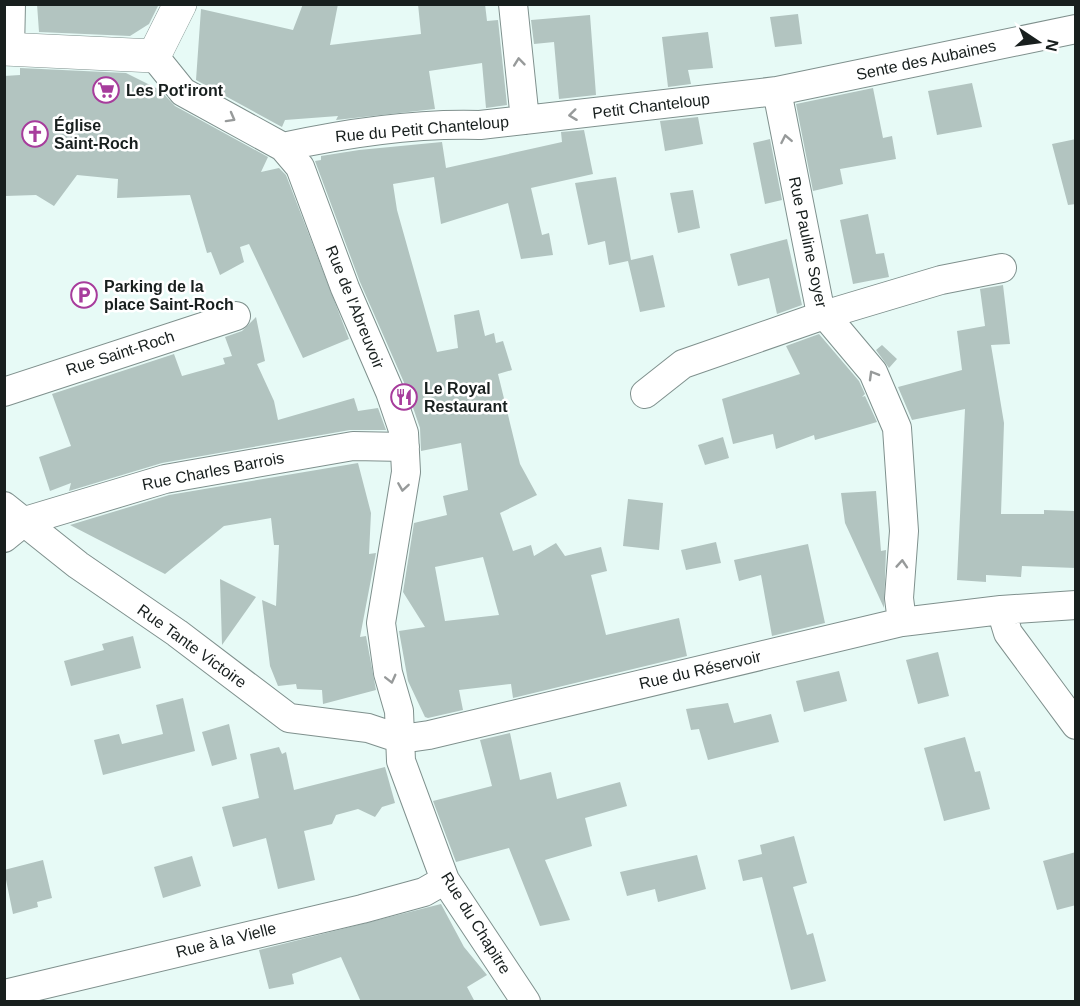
<svg xmlns="http://www.w3.org/2000/svg" width="1080" height="1006" viewBox="0 0 1080 1006" font-family="Helvetica,sans-serif">
  <style>
    .building { fill: #b2c4c0; fill-rule: evenodd }
    .lines { fill: none; stroke-linecap: round; stroke-linejoin: round }
    .minor-casing { stroke: #7f908d; stroke-width: 30 }
    .major-casing { stroke: #7f908d; stroke-width: 34 }
    .minor { stroke: #fff; stroke-width: 28 }
    .major { stroke: #fff; stroke-width: 33 }
    .oneway { stroke: #979a9a }
    .labels { text-anchor: middle; dominant-baseline: central; stroke-width: 5; stroke-linejoin: round; paint-order: stroke }
    .street-label { font-size: 16px; fill: #181f1e; stroke: #fff }
    .poi-label { font-size: 16px; font-weight: bold; fill: #181f1e; stroke: #fff; text-anchor: start }
  </style>
  <rect width="100%" height="100%" fill="#e7faf6"/>
  <!-- building -->
  <path class="building" d="M37,4H159L149,24L130,36L39,32Z
    M303,4H338L330,45L421,34L418,4H485L487,21L498,20L507,105L486,108L482,63L429,71L435,109L336,120L338,116L285,120L282,127L196,80L201,9L293,30Z
    M798,14L802,44L775,47L770,17Z
    M590,15L596,95L559,99L554,42L534,44L531,20Z
    M708,32L713,68L688,70L691,84L668,87L662,37Z
    M20,68L126,73L160,90L175,106L268,157L261,172L279,168L286,175L349,339L303,358L249,244L240,247L244,262L220,275L211,252L207,253L190,195L117,198L118,179L77,175L54,206L36,195L5,196L4,76L20,75Z
    M972,83L982,127L937,135L928,91Z
    M873,88L883,138L892,136L896,159L840,169L843,184L813,191L796,104Z
    M698,117L703,144L665,151L660,121Z
    M584,130L593,174L531,188L542,235L549,233L553,255L521,259L508,203L441,224L434,177L393,184L397,210L437,352L458,348L454,315L479,310L485,336L494,333L496,343L503,341L512,370L498,374L520,464L537,495L500,513L513,551L531,545L534,556L556,543L565,556L601,547L607,571L591,575L606,635L679,618L687,656L513,698L511,684L459,690L463,710L428,718L425,717L408,681L399,631L425,627L403,592L414,523L447,515L443,496L468,490L461,443L421,451L420,428L406,387L360,282L315,161L321,160V156L359,150L442,142L446,168L562,142L561,132ZM483,557L499,615L445,621L435,567Z
    M770,139L782,200L765,204L753,143Z
    M1076,139V204L1068,205L1052,144Z
    M616,177L631,260L653,255L665,307L640,312L628,261L609,265L605,241L588,245L575,183Z
    M693,190L700,228L678,233L670,193Z
    M868,214L876,254L884,253L889,277L853,284L840,220Z
    M787,239L802,305L777,314L769,278L738,286L730,254Z
    M1003,285L1010,344L991,345L1004,423L1001,514H1044V510L1075,511L1076,568L1022,566L1021,577L986,575V582L957,580L965,409L912,420L898,387L962,370L957,331L985,326L980,289Z
    M256,317L265,361L257,364L274,401L278,420L354,398L358,411L378,408L386,430H350L162,463L69,491L71,483L50,491L39,457L71,446L52,394L174,354L182,376L225,364L223,358L232,356L225,337L242,331Z
    M819,334L859,381L865,394L862,397L865,396L877,422L815,440L814,435L776,449L773,434L733,444L722,399L800,374L786,346Z
    M882,345L897,359L889,368L876,350Z
    M723,437L729,458L705,465L698,445Z
    M358,463L371,513L369,554L376,553L360,637L366,636L376,690L323,704L322,690L297,689L296,684L278,686L270,666L262,600L276,606L279,545H274L271,518L224,526L165,574L70,525L169,495Z
    M876,491L881,551L886,550L884,608L845,523L841,493Z
    M628,499L663,503L659,550L623,546Z
    M716,542L721,563L686,570L681,550Z
    M808,544L825,623L772,636L761,575L739,581L734,560Z
    M220,579L256,597L222,645Z
    M133,636L141,668L71,686L64,661L104,650L102,644Z
    M938,652L949,696L918,704L906,660Z
    M839,671L847,701L804,712L796,681Z
    M183,698L195,751L103,775L94,740L119,734L122,744L163,734L156,705Z
    M728,703L734,723L771,714L779,742L708,760L699,729L691,730L686,709Z
    M229,724L237,759L212,766L202,732Z
    M510,733L520,780L551,772L557,799L620,782L627,806L585,818L592,846L545,860L570,920L540,926L509,848L456,862L433,801L492,786L480,740Z
    M965,737L975,772L980,771L990,809L944,821L924,748Z
    M279,747L282,754L286,752L294,790L385,767L395,803L382,807L375,817L358,809L336,815L332,824L304,831L315,880L278,889L266,838L233,847L222,807L259,798L250,754Z
    M794,836L807,883L793,887L807,935L813,933L826,981L791,990L762,877L743,881L738,860L762,854L760,845Z
    M1076,852V905L1057,910L1043,861Z
    M697,855L706,889L658,902L655,889L627,896L620,872Z
    M192,856L201,886L163,898L154,867Z
    M43,860L52,898L37,902L38,907L13,914L4,870Z
    M441,904L464,947L487,975L467,987L475,1002H361L341,957L292,974L294,984L269,989L259,950Z"/>
  <g class="lines">
    <!-- minor casing -->
    <g class="minor-casing">
      <path id="minor" d="M513,4L525,120
        M10,50L11,4
        M154,56L183,92L283,147L300,167L345,288L390,392L404,433L406,472L381,623L388,673L399,711L401,761L445,880L526,1002
        M777,91L820,309L873,372L897,428L904,531L899,598L902,622
        M283,147C347,133 415,123 480,125L777,91L1076,29
        M4,392L236,316
        M645,394L683,364L824,315L941,280L1002,268
        M4,506L78,565L177,633L289,718L368,728L401,739L429,735L902,622L1001,610L1076,605
        M4,538L25,521L165,479L353,446L405,447
        M1001,610L1008,633L1076,725
        M4,994L362,909L424,892L445,880"/>
    </g>
    <!-- major casing -->
    <g class="major-casing">
      <path id="major" d="M4,49L154,56L180,4"/>
    </g>
    <!-- minor -->
    <use href="#minor" class="minor"/>
    <!-- major -->
    <use href="#major" class="major"/>
  </g>
  <!-- one-way arrows -->
  <defs><path id="oneway-chevron" d="M-2-3.5L2.5 0L-2 3.5" fill="none" stroke-width="1.6" stroke-linecap="round" stroke-linejoin="round" transform="scale(1.5)"/></defs>
  <g class="oneway">
    <use href="#oneway-chevron" transform="translate(519 62) rotate(-96)"/>
    <use href="#oneway-chevron" transform="translate(573 115) rotate(173)"/>
    <use href="#oneway-chevron" transform="translate(231 118) rotate(29)"/>
    <use href="#oneway-chevron" transform="translate(786 139) rotate(-101)"/>
    <use href="#oneway-chevron" transform="translate(873 375) rotate(-120)"/>
    <use href="#oneway-chevron" transform="translate(403 487) rotate(99)"/>
    <use href="#oneway-chevron" transform="translate(902 564) rotate(-86)"/>
    <use href="#oneway-chevron" transform="translate(391 679) rotate(76)"/>
  </g>
  <!-- icons -->
  <defs>
    <g id="supermarket-ring" transform="scale(1.35)"><circle r="9.5" fill="#fff" stroke="#a73c9c" stroke-width="1.5"/><path d="M-6-5.5h2.5l.6 2H6L4.5 2H-2.5L-4.4-4H-6ZM-1.5 3.2a1.3 1.3 0 1 0 .1 0ZM3 3.2a1.3 1.3 0 1 0 .1 0Z" fill="#a73c9c"/></g>
    <g id="church-ring" transform="scale(1.35)"><circle r="9.5" fill="#fff" stroke="#a73c9c" stroke-width="1.5"/><path d="M-1.2-6h2.4v3.5h3.3v2.4h-3.3V6h-2.4V-.1h-3.3v-2.4h3.3Z" fill="#a73c9c"/></g>
    <g id="parking-ring" transform="scale(1.35)"><circle r="9.5" fill="#fff" stroke="#a73c9c" stroke-width="1.5"/><path d="M-3.5-5.5H1a3.5 3.5 0 0 1 0 7H-1V5.5H-3.5ZM-1-3.4V-.6H.8a1.4 1.4 0 0 0 0-2.8Z" fill="#a73c9c"/></g>
    <g id="restaurant-ring" transform="scale(1.35)"><circle r="9.5" fill="#fff" stroke="#a73c9c" stroke-width="1.5"/><path d="M-5-6h1v4h1v-4h1v4h1v-4h1v5L-1.5 .5V6h-2V.5L-5-1ZM5-6V6H3V1.5H1.5Q1.5-4 5-6Z" fill="#a73c9c"/></g>
  </defs>
  <g fill-rule="evenodd">
    <use href="#supermarket-ring" x="106" y="90"/>
    <use href="#church-ring" x="35" y="134"/>
    <use href="#parking-ring" x="84" y="295"/>
    <use href="#restaurant-ring" x="404" y="397"/>
  </g>
  <g class="labels">
    <!-- street labels -->
    <g class="street-label">
      <text transform="translate(926 60) rotate(-12)">Sente des Aubaines</text>
      <text transform="translate(651 106) rotate(-7)">Petit Chanteloup</text>
      <text transform="translate(422 129) rotate(-5)">Rue du Petit Chanteloup</text>
      <text transform="translate(808 242) rotate(78)">Rue Pauline Soyer</text>
      <text transform="translate(355 307) rotate(68)">Rue de l'Abreuvoir</text>
      <text transform="translate(120 353) rotate(-18)">Rue Saint-Roch</text>
      <text transform="translate(213 471) rotate(-11)">Rue Charles Barrois</text>
      <text transform="translate(192 646) rotate(36)">Rue Tante Victoire</text>
      <text transform="translate(700 670) rotate(-13)">Rue du Réservoir</text>
      <text transform="translate(476 923) rotate(58)">Rue du Chapitre</text>
      <text transform="translate(226 940) rotate(-14)">Rue à la Vielle</text>
    </g>
    <!-- poi labels -->
    <g class="poi-label">
      <text x="126" y="90">Les Pot'iront</text>
      <text x="54" y="125">Église<tspan x="54" dy="18">Saint-Roch</tspan></text>
      <text x="104" y="286">Parking de la<tspan x="104" dy="18">place Saint-Roch</tspan></text>
      <text x="424" y="388">Le Royal<tspan x="424" dy="18">Restaurant</tspan></text>
    </g>
  </g>
  <!-- border -->
  <rect width="1080" height="1006" fill="none" stroke="#181f1e" stroke-width="12"/>
  <!-- north arrow -->
  <g transform="translate(1038 42) rotate(103)" stroke="#ffffff" stroke-width="4.5" paint-order="stroke">
  <path d="M0-4.5L10 22L0 15L-10 22Z" fill="#181f1e"/>
  <text y="-9" font-size="16" font-weight="bold" text-anchor="middle" fill="#181f1e">N</text>
  </g>
</svg>
